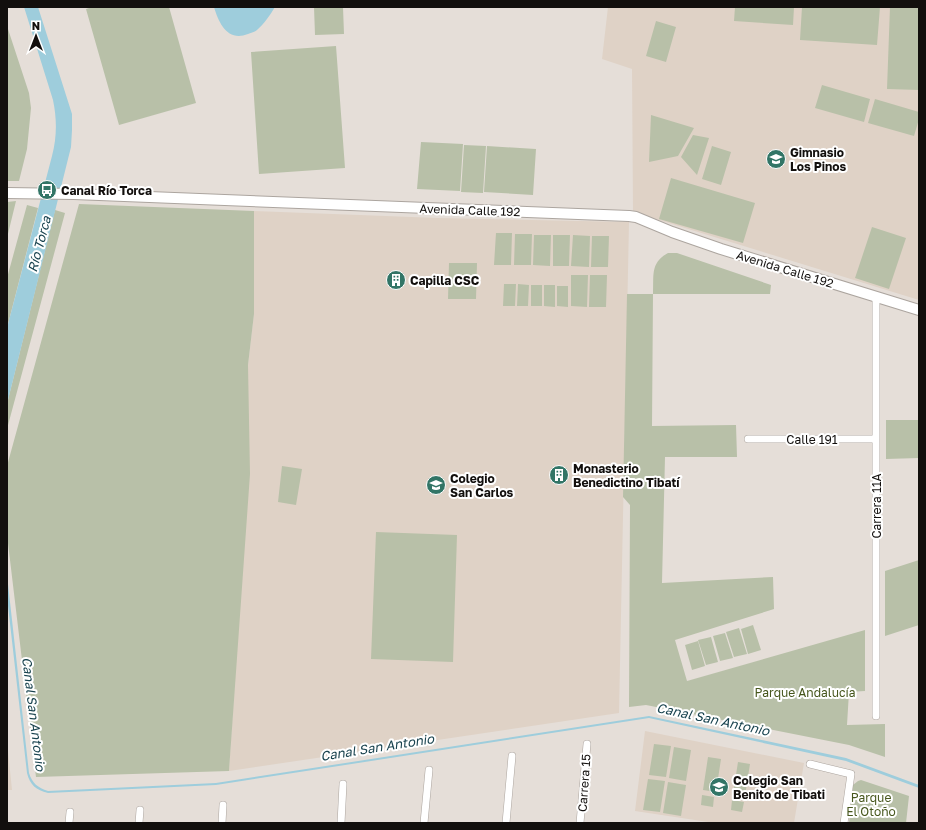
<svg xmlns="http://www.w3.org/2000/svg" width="926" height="830" viewBox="0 0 926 830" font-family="'Golos Text',sans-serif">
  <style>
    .built { fill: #dfd2c6 }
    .green { fill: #b8c0a8 }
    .water { fill: #9ecddc }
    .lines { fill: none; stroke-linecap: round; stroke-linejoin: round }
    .street-casing { stroke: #aca59f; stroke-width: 8 }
    .secondary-casing { stroke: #aca59f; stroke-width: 12 }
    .street { stroke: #fff; stroke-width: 7 }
    .secondary { stroke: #fff; stroke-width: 10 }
    .labels { text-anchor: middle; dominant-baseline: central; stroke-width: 4; stroke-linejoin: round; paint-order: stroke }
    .poi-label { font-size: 12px; font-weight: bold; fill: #120f0d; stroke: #fff; text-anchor: start }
    .street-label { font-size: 12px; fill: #120f0d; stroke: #fff }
    .park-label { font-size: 12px; fill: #47571d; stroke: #fff }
    .water-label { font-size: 13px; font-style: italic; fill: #19434f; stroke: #fff }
  </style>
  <rect width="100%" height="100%" fill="#e5ded8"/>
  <!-- built -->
  <path class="built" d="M608,7H919V300L633,212L632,69L602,59Z
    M254,211L438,218L629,222L619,713L229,771L238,628L248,365L254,314Z
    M645,731L804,763L794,823H715L635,811Z
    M7,741L12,790H7Z"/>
  <!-- green -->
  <path class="green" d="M92,7H169L196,103L119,125L86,9Z
    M314,7H343L344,34L315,35Z
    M735,7H794L793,25L734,21Z
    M802,7H880L877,45L800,40Z
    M890,7H919V90L887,89Z
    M656,21L676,27L666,62L646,56Z
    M7,26L29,93L31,108L27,149L19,181H7Z
    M336,46L345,168L259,174L251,52Z
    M822,85L870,99L864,122L815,108Z
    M875,99L919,112V119L914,136L868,123Z
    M651,115L694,128L678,156L649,162Z
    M693,135L709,138L697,175L681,157Z
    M421,142L463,144L460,191L417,189Z
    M464,145L486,146L483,193L461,192Z
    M487,146L536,149L533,195L484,192Z
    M712,146L731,152L721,185L702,179Z
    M671,178L755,203L743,243L659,219Z
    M16,201L7,238V202Z
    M79,204L254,211V314L248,365L250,474L229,771L36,777L7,535V466Z
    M27,205L38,208L7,328V278Z
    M55,210L65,213L7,429V404Z
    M872,227L906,238L889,289L855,278Z
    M496,233H512L511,265H494Z
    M515,234H532L531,265H514Z
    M534,235H551L550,266L533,265Z
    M553,235H570L569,266H553Z
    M573,235L590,236L589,267L571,266Z
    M592,236H609L608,267H591Z
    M668,253H677L771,285L770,294H653L652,426L736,425L737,457H665L662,583L773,577L774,609L675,640L687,681L865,630V691L849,692L847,725L885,724V757L849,745L646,705L629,707L630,505L623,497L627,294H653C654,275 650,263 668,253Z
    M449,263H477L476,299H448Z
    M571,275H588L587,307L571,306Z
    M590,275H607L606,307H589Z
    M504,284H516L515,306H503Z
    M518,284L529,285L528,306H517Z
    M531,285H542V306H531Z
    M544,285H555V307L544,306Z
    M557,286H568V307L557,306Z
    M886,420H919V458L886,459Z
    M282,466L302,469L296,505L278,502Z
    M376,532L457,535L453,662L371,659Z
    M919,560V625L885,636V571Z
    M753,625L761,650L748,654L741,629Z
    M739,628L747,654L734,657L726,632Z
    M725,633L733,658L720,661L713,636Z
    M711,637L718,662L706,665L698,640Z
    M698,641L705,666L692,670L685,645Z
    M654,744L671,746L666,777L649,775Z
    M674,747L691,750L686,781L669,778Z
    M708,757L721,759L716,792L703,790Z
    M738,762L750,764L745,796L733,794Z
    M648,779L665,781L660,812L643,810Z
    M861,780L909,796L906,823H849L853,785L858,781Z
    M668,782L686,785L681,816L663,813Z
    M702,795L714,797L713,807L701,805Z
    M732,800L744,802L742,812L731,810Z"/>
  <!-- water -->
  <path class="water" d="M24,7H38L72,114V130L71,147L7,404V328L52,156C57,137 57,119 53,100Z
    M214,7H275C270,15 264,24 257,30C255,32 251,33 248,34C228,42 219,24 214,7Z
    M7,575L29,773C32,783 38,788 48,791L216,783L649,716L846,758L919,785V788L846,761L649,718L216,785L48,793C36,790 30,785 27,773L7,597Z"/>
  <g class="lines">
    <!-- street casing -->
    <g class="street-casing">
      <path id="street" d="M876,296V716
        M748,439H876
        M810,764L851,774L844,823
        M69,823L70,812
        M139,823L140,810
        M222,823L223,805
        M341,823L343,784
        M424,823L429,770
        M506,823L512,756
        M580,823L587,744"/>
    </g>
    <!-- secondary casing -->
    <g class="secondary-casing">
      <path id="secondary" d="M7,193L74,194L629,216L636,217L672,232L721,249L919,310"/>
    </g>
    <!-- street -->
    <use href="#street" class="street"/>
    <!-- secondary -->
    <use href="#secondary" class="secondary"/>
  </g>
  <!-- icons -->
  <defs>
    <g id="school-disc" transform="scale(1)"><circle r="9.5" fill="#327566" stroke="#fff"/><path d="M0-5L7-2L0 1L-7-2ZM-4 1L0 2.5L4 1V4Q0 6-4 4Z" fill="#fff"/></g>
    <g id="bus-disc" transform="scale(1)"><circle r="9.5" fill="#327566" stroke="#fff"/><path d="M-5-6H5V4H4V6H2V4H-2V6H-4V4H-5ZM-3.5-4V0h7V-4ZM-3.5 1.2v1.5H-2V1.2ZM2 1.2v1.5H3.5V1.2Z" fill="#fff"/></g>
    <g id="building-disc" transform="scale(1)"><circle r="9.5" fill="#327566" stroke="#fff"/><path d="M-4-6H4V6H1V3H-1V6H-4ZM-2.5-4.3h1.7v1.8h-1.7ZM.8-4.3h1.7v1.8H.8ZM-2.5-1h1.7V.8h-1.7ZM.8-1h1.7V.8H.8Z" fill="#fff"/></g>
  </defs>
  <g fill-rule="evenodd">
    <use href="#school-disc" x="776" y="159"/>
    <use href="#bus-disc" x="47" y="190"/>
    <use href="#building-disc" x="396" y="280"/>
    <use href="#building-disc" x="559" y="475"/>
    <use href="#school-disc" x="436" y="485"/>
    <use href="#school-disc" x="719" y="787"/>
  </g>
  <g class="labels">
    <!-- poi labels -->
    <g class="poi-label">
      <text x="790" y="152">Gimnasio<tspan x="790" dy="14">Los Pinos</tspan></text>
      <text x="61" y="190">Canal Río Torca</text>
      <text x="410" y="280">Capilla CSC</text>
      <text x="573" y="468">Monasterio<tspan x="573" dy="14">Benedictino Tibatí</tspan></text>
      <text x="450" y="478">Colegio<tspan x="450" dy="14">San Carlos</tspan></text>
      <text x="733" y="780">Colegio San<tspan x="733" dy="14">Benito de Tibati</tspan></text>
    </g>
    <!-- street labels -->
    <g class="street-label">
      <text transform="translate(470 210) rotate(2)">Avenida Calle 192</text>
      <text transform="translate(785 269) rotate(17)">Avenida Calle 192</text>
      <text x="812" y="439">Calle 191</text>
      <text transform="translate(876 506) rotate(-90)">Carrera 11A</text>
      <text transform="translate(584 783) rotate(-86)">Carrera 15</text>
    </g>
    <!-- park labels -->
    <g class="park-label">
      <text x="805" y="692">Parque Andalucía</text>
      <text x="871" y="797">Parque<tspan x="871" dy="14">El Otoño</tspan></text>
    </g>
    <!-- water labels -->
    <g class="water-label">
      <text transform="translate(39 244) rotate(-75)">Río Torca</text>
      <text transform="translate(34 714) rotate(83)">Canal San Antonio</text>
      <text transform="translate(713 719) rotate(12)">Canal San Antonio</text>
      <text transform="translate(377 747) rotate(-9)">Canal San Antonio</text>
    </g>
  </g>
  <!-- border -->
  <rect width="926" height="830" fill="none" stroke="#120f0d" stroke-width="16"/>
  <!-- north arrow -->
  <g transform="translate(36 36)" stroke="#ffffff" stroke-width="3" paint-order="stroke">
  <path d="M0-3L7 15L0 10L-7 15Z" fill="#120f0d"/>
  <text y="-6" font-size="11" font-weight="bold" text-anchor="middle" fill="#120f0d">N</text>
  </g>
</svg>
